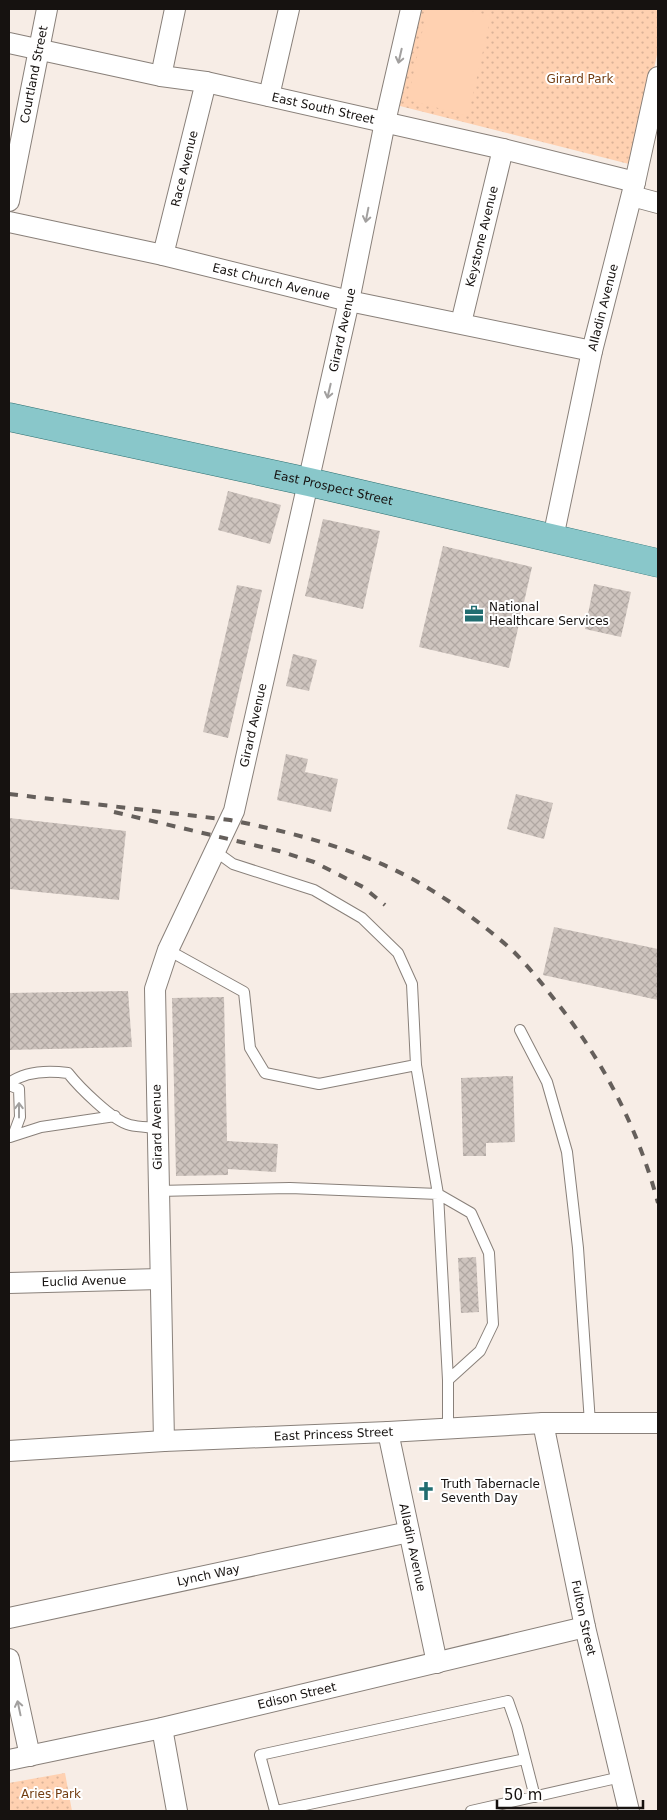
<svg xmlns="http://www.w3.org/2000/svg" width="667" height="1820" viewBox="0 0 667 1820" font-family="'DejaVu Sans',sans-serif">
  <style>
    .park { fill: url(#park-dots) }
    .pitch { fill: #ffd1b1 }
    .building { fill: url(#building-cross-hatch) }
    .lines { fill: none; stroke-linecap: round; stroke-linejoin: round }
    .lane-casing { stroke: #89807a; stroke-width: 12 }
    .street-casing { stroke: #89807a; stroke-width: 22 }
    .primary-casing { stroke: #2e7072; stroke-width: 29 }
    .lane { stroke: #fff; stroke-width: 10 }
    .street { stroke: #fff; stroke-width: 20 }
    .primary { stroke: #89c7ca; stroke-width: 28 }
    .rail { stroke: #655f5b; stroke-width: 4; stroke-dasharray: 9 9; stroke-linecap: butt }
    .oneway { stroke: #a2a09f }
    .labels { text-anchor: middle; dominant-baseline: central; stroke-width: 4; stroke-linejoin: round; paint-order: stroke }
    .street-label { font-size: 12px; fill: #161210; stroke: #fff }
    .park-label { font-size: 12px; fill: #723d11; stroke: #fff }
    .poi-label { font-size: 12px; fill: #161210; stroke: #fff; text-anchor: start }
  </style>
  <defs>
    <pattern id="park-dots" width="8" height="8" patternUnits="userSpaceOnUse" patternTransform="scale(1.25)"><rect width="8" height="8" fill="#ffd1b1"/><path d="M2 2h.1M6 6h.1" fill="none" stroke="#dab297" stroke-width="1.8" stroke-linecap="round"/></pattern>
    <pattern id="building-cross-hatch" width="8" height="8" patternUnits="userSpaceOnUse" patternTransform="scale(1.25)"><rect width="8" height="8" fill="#cec4be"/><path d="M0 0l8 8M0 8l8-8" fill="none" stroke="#b0a7a2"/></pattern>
  </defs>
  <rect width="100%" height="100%" fill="#f7ede6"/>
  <!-- park -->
  <path class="park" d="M418,9H658V50L633,165L396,105Z
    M65,1773L72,1811H9V1783Z"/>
  <!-- pitch -->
  <path class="pitch" d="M427,9H464L491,16L468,116L408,100Z"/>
  <!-- building -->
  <path class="building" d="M228,491L281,505L270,544L218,530Z
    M323,519L380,531L363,609L305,596Z
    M443,546L532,567L509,668L419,647Z
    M594,584L631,592L621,637L585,629Z
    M237,585L262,590L228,738L203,732Z
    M293,654L317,660L309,691L286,686Z
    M286,754L308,759L305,772L338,779L331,812L277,800Z
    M516,794L553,803L544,839L507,829Z
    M9,818L126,831L119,900L9,889Z
    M554,927L658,949V1000L543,975Z
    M128,991L132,1047L9,1050V993Z
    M224,997L227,1141L278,1144L276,1172L228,1169V1175L176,1176L172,998Z
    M513,1076L515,1142L486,1143V1156H463L461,1078Z
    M476,1257L479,1312L461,1313L458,1258Z"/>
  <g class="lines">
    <!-- lane casing -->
    <g class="lane-casing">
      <path id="lane" d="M215,851L233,864L314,890L362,918L398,953L412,984L416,1065L438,1194L448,1380V1429
        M168,950L244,992L250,1048L265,1073L319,1084L416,1065
        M520,1030L547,1082L567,1152L578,1248L590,1423
        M9,1083C26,1071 47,1070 68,1073C79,1087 113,1121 130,1125C138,1127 148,1127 157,1128
        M9,1085L19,1089L20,1117L13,1136L10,1137
        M13,1136L41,1127L115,1116
        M158,1191L290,1188L438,1194L471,1213L489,1253L493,1324L480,1351L448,1380
        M275,1811L260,1755L508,1701L517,1727L535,1797
        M276,1811L525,1759
        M471,1811L621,1777"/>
    </g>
    <!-- street casing -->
    <g class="street-casing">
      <g id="street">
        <path id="s1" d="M9,43L161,76L206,82L503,149L635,182"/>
        <path d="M161,76L175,9"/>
        <path d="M269,96L289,9"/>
        <path d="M632,196L658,203"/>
        <path id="s2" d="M9,201L47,9"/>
        <path id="s3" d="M9,222L163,255L349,301L592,351"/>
        <path id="s4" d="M163,255L206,82"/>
        <path id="s5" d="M461,323L503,149"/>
        <path id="s6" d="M553,538L592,351L635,182L658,77"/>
        <path id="s7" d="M9,1283L160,1279"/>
        <path id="s8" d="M543,1423L585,1627L629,1811"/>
        <path id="s9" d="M388,1432L437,1663"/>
        <path id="s10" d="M164,1441L155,989L168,950L234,811L349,301L385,122L411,9"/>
        <path id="s11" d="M9,1451L164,1441L388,1432L543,1423H658"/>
        <path id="s12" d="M9,1618L409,1532"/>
        <path d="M9,1659L30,1756"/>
        <path d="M162,1728L177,1811"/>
        <path id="s13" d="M9,1760L162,1728L585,1627"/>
      </g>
    </g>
    <!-- primary casing -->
    <g class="primary-casing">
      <g id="primary">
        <path id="s14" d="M9,417L309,482L658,563"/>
      </g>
    </g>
    <!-- lane -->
    <use href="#lane" class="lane"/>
    <!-- street -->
    <use href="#street" class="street"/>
    <!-- primary -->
    <use href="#primary" class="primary"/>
    <!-- rail -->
    <path class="rail" d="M9,794L230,820C296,833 365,851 423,885C455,904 485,926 512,950C527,965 541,982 554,999C603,1060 638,1128 658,1203
      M114,812L279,851L314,862L363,887L385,905"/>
  </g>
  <!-- one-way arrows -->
  <defs><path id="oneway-shaft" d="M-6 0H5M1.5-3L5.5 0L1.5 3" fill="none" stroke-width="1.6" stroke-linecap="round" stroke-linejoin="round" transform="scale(1.25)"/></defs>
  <g class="oneway">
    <use href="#oneway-shaft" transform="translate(400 56) rotate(103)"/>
    <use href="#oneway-shaft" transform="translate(367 215) rotate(101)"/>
    <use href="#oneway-shaft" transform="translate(329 391) rotate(103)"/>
    <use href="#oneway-shaft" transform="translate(19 1110) rotate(-90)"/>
    <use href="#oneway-shaft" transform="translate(19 1708) rotate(-102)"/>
  </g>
  <!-- icons -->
  <defs>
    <g id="office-bare" transform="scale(1.5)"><path d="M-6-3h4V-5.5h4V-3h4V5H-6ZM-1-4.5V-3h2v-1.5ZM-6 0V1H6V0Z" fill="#216d70" stroke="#fff" stroke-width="2.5" paint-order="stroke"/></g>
    <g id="church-bare" transform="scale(1.5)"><path d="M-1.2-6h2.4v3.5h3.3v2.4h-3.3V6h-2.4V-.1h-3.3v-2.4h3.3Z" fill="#216d70" stroke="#fff" stroke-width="2.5" paint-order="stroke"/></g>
  </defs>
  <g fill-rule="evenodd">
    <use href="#office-bare" x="474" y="614"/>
    <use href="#church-bare" x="426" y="1491"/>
  </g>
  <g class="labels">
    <!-- street labels -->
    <g class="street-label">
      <text stroke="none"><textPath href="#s2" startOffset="129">Courtland Street</textPath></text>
      <text stroke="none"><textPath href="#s1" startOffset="321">East South Street</textPath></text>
      <text stroke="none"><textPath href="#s4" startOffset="89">Race Avenue</textPath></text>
      <text stroke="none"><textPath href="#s5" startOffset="89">Keystone Avenue</textPath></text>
      <text stroke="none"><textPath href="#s3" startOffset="269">East Church Avenue</textPath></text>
      <text stroke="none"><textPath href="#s6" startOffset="236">Alladin Avenue</textPath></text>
      <text stroke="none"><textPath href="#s10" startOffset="1140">Girard Avenue</textPath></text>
      <text stroke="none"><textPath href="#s14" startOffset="332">East Prospect Street</textPath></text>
      <text stroke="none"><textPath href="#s10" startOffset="735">Girard Avenue</textPath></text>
      <text transform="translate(157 1127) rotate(-91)">Girard Avenue</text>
      <text stroke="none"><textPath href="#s7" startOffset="75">Euclid Avenue</textPath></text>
      <text stroke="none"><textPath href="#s11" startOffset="325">East Princess Street</textPath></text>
      <text stroke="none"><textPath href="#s9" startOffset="118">Alladin Avenue</textPath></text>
      <text stroke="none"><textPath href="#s12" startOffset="204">Lynch Way</textPath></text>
      <text stroke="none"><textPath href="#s8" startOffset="199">Fulton Street</textPath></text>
      <text stroke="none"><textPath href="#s13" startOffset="295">Edison Street</textPath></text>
    </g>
    <!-- park labels -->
    <g class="park-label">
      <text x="580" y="79">Girard Park</text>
      <text x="51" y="1794">Aries Park</text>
    </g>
    <!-- poi labels -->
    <g class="poi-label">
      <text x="489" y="607">National<tspan x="489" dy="14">Healthcare Services</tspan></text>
      <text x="441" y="1484">Truth Tabernacle<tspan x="441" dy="14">Seventh Day</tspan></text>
    </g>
  </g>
  <!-- border -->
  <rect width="667" height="1820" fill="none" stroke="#161210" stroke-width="20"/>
  <!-- scale -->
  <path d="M497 1800v8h146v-8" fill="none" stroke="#161210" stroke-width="2.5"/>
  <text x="504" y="1800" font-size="15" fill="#161210" stroke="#ffffff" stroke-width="4" paint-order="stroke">50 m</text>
</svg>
